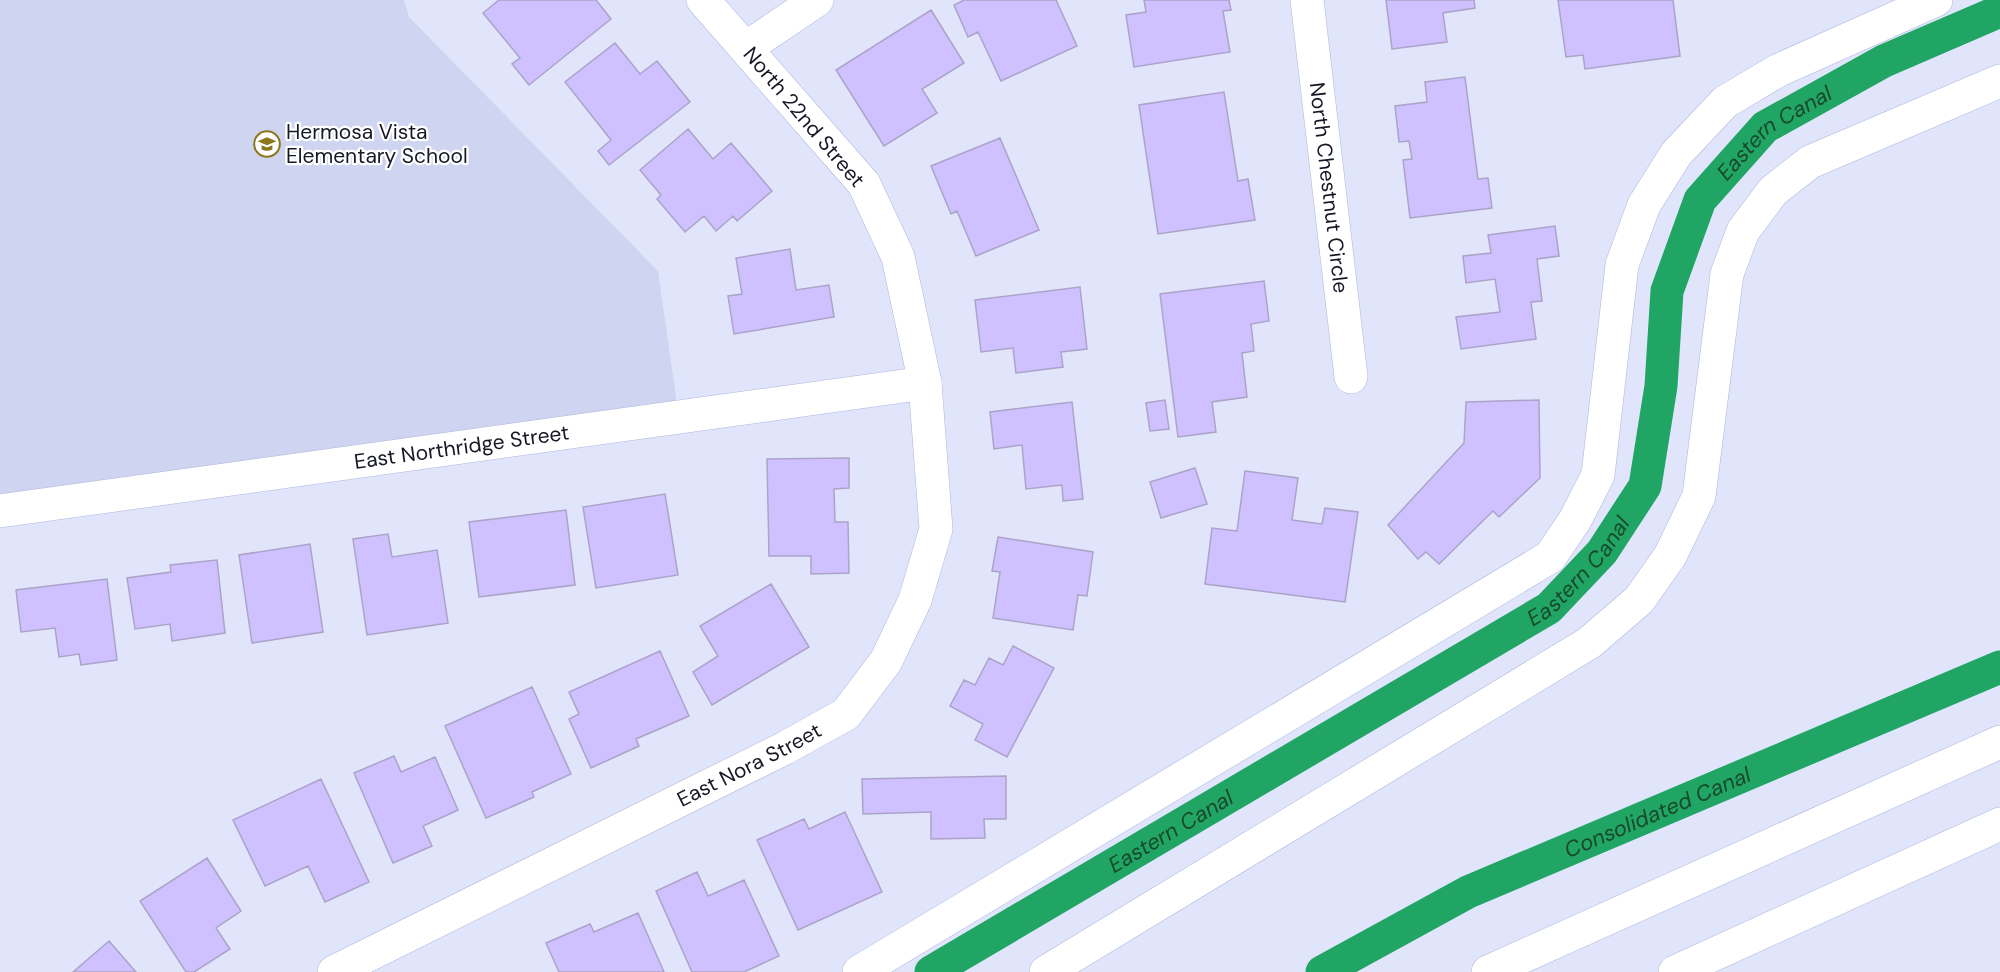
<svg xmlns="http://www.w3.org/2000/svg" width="2000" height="972" viewBox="0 0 2000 972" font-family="'DM Sans',sans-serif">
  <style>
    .built { fill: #cfd5f0 }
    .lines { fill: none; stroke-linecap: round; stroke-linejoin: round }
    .canal { stroke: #20a564; stroke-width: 33 }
    .building { fill: #cfc0ff; stroke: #aca3c7; stroke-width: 1.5 }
    .minor-casing { stroke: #aeb6da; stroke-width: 34 }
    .minor { stroke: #fff; stroke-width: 33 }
    .labels { text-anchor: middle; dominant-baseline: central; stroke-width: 4.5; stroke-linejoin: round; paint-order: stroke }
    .street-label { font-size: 21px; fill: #161825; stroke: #fff }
    .poi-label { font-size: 21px; fill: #161825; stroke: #fff; text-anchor: start }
    .water-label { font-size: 22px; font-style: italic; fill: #18492d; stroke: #fff }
  </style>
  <rect width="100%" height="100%" fill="#e0e5fc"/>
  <!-- built -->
  <path class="built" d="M0,0H404L409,17L658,271L679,418L0,511Z"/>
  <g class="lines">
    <!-- canal -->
    <g class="canal">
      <path id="s1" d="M931,972L1549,608L1602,552L1645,486L1661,386L1667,291L1700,200L1765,127L1884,61L2000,11"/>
      <path id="s2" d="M1322,972L1468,892L2000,667"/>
    </g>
  </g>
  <!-- building -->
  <path class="building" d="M499,0H596L611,19L529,85L512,64L520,58L483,13Z
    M964,0H1056L1077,46L1001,81L978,32L968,37L954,5Z
    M1144,0H1229L1231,10L1223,11L1230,52L1134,67L1126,15L1146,12Z
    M1386,0H1474L1475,8L1443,13L1447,42L1392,49Z
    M1558,0H1673L1680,56L1585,69L1583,55L1566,57Z
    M931,10L964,63L922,89L937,113L884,146L836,70Z
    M615,43L640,74L657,61L690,102L609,165L598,151L611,140L565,82Z
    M1465,77L1478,179L1488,178L1492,208L1410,218L1403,160L1412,159L1409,141L1399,142L1395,106L1427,102L1425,82Z
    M1224,92L1238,181L1248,179L1255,220L1158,234L1139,105Z
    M688,129L713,159L731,143L772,191L737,221L733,216L716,231L704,216L685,232L657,199L661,195L640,170Z
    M1000,138L1039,230L976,256L957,211L951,214L931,166Z
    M1555,226L1559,256L1537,259L1542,301L1531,302L1536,339L1461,349L1456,317L1500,312L1495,279L1466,283L1463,256L1491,253L1488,235Z
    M790,249L796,290L829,285L834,317L734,334L728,296L742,294L736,258Z
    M1264,281L1269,321L1251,324L1254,351L1242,353L1247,397L1212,402L1216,432L1178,437L1160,294Z
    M1080,287L1087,349L1061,352L1063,367L1016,373L1013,348L981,352L975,300Z
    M1165,400L1169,429L1150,431L1146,403Z
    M1539,400L1540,478L1499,517L1493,511L1439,564L1426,552L1418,559L1388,525L1464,443L1466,402Z
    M1072,402L1083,499L1063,501L1062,485L1026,489L1022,445L994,449L990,412Z
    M849,458V488L834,489L835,522H848L849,573L811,574V556H769L767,459Z
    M1195,468L1207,504L1161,518L1150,482Z
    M1245,471L1298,478L1292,520L1322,524L1325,508L1358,512L1345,602L1205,584L1212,528L1237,531Z
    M665,494L678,575L596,588L583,507Z
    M566,510L575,585L479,597L469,522Z
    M388,534L392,557L437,550L448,623L367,635L353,539Z
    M998,537L1093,552L1087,596L1078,595L1073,630L993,618L1000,572L992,571Z
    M310,544L323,632L252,643L239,555Z
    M217,560L225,633L172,641L170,624L135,629L127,578L171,572L170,565Z
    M107,579L117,660L81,665L79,654L59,657L55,628L21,632L16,590Z
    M771,584L809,647L712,705L693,672L718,656L700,626Z
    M1013,646L1054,668L1007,757L975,740L983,724L950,706L964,680L975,685L989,658L1003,665Z
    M660,651L689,716L636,739L639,746L591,768L569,719L579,714L569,692Z
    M532,687L571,774L532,792L534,797L486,818L445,726Z
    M394,756L401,772L435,757L458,810L423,826L432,846L393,863L354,773Z
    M1006,776V819H984L985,838L931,839V812L863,814L862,779Z
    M321,779L369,882L325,902L308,866L265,886L233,820Z
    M845,812L882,892L798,930L757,840L804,819L809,829Z
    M207,858L241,911L216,928L230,949L194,972H186L140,901Z
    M697,872L708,896L744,880L779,956L744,972H692L656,891Z
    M638,913L664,972H559L546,943L590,924L594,932Z
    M109,941L136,972H73Z"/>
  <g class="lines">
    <!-- minor casing -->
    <g class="minor-casing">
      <g id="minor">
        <path id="s3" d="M1307,0L1351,377"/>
        <path d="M746,48L817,0"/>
        <path id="s4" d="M0,511L925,383"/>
        <path id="s5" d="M334,972L785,748L846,714L886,661L915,600L936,529L925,383L898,257L864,184L703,0"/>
        <path d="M859,972L1550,557L1575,520L1598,475L1622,265L1644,205L1676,154L1725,102L1779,70L1936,0"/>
        <path d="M1046,972L1589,643L1639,600L1670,556L1699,496L1727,274L1743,231L1773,191L1810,162L2000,81"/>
        <path d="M1488,972L2000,742"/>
        <path d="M1675,972L2000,824"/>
      </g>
    </g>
    <!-- minor -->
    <use href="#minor" class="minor"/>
  </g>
  <!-- icons -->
  <defs>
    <g id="school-ring" transform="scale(1.35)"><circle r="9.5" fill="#fff" stroke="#8c771c" stroke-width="1.5"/><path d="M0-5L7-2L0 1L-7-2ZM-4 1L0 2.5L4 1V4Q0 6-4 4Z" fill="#8c771c"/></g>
  </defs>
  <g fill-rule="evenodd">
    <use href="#school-ring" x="267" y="144"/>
  </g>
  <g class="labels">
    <!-- street labels -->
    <g class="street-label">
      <text transform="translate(804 117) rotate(50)">North 22nd Street</text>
      <text stroke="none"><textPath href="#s3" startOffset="189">North Chestnut Circle</textPath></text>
      <text stroke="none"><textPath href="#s4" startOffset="466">East Northridge Street</textPath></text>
      <text stroke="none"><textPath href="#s5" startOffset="464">East Nora Street</textPath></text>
    </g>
    <!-- poi labels -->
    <g class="poi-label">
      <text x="286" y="132">Hermosa Vista<tspan x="286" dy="24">Elementary School</tspan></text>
    </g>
    <!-- water labels -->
    <g class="water-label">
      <text stroke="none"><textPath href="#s1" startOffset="1268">Eastern Canal</textPath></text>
      <text stroke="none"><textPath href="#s1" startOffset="764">Eastern Canal</textPath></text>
      <text stroke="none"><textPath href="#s2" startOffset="372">Consolidated Canal</textPath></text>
      <text stroke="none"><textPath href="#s1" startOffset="278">Eastern Canal</textPath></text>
    </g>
  </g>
</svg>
